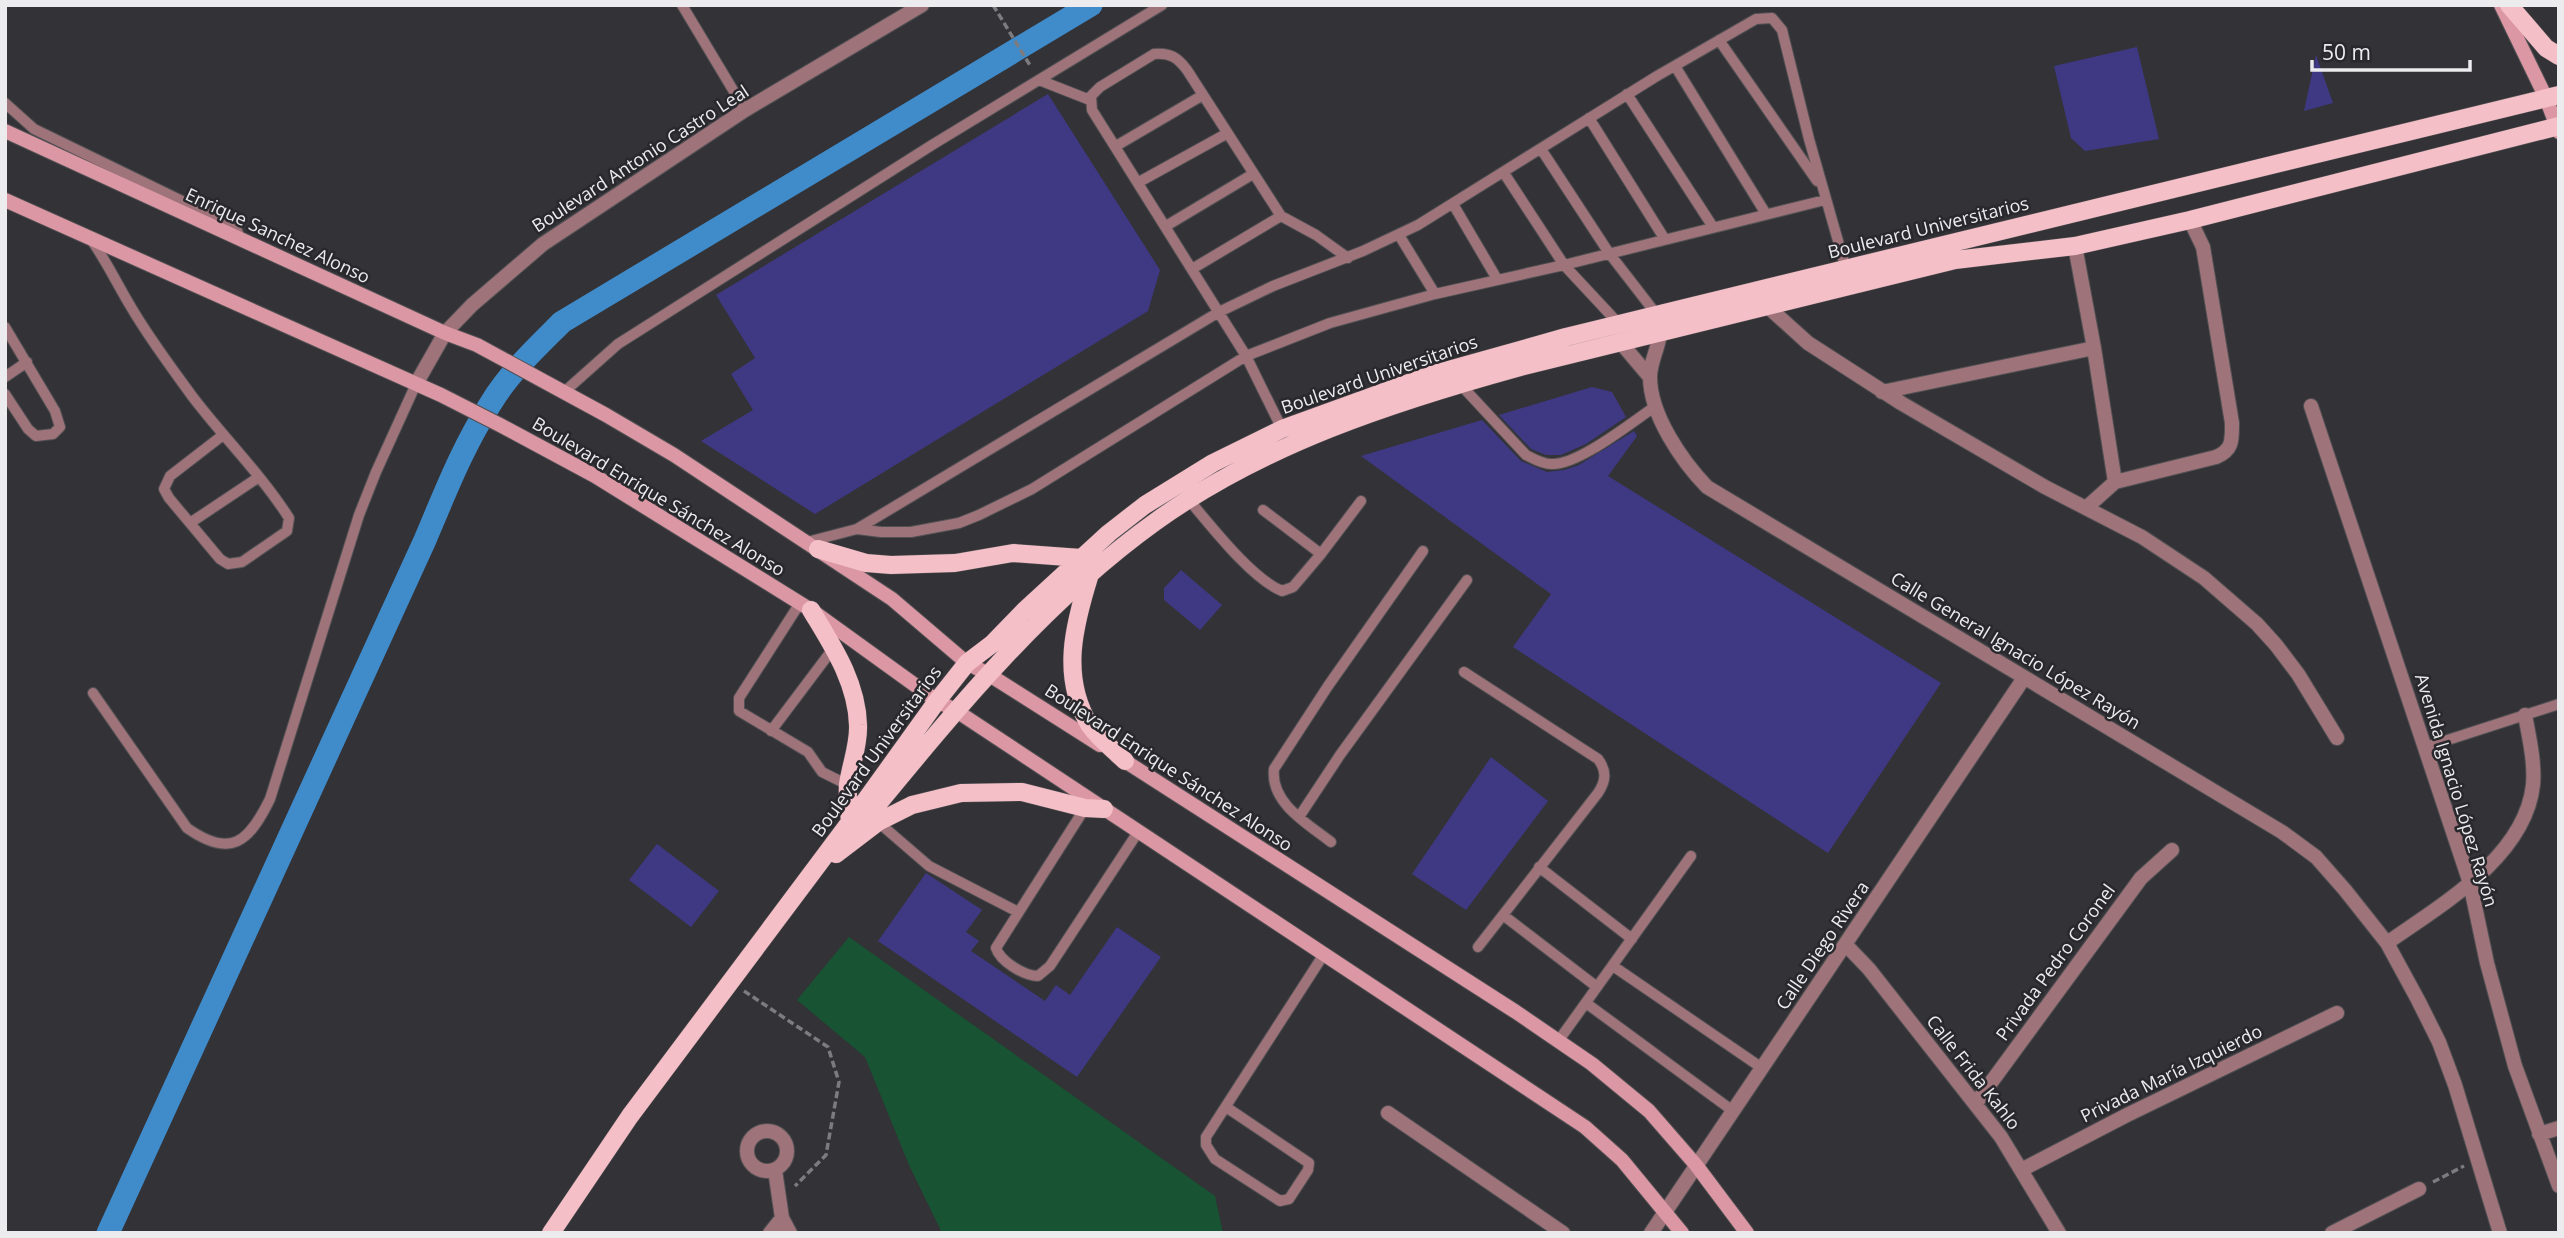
<svg xmlns="http://www.w3.org/2000/svg" width="2564" height="1238" viewBox="0 0 2564 1238" font-family="'Open Sans',sans-serif">
  <style>
    .green { fill: #185333 }
    .lines { fill: none; stroke-linecap: round; stroke-linejoin: round }
    .canal { stroke: #408bca; stroke-width: 23 }
    .building { fill: #3f3984 }
    .lane-casing { stroke: #515053; stroke-width: 12 }
    .street-casing { stroke: #515053; stroke-width: 16 }
    .secondary-casing { stroke: #515053; stroke-width: 16 }
    .primary-casing { stroke: #515053; stroke-width: 19 }
    .path { stroke: #7c7b7f; stroke-width: 3.5; stroke-dasharray: 7 3.5; stroke-linecap: butt }
    .lane { stroke: #9e737a; stroke-width: 10 }
    .street { stroke: #9e737a; stroke-width: 14 }
    .secondary { stroke: #db97a3; stroke-width: 14 }
    .primary { stroke: #f4bfc7; stroke-width: 18 }
    .labels { text-anchor: middle; dominant-baseline: central; stroke-width: 5; stroke-linejoin: round; paint-order: stroke }
    .street-label { font-size: 18px; fill: #ecebee; stroke: #29282c }
  </style>
  <rect width="100%" height="100%" fill="#333236"/>
  <!-- green -->
  <path class="green" d="M849,937L1215,1196L1223,1233H942L909,1165L865,1057L797,1000Z"/>
  <g class="lines">
    <!-- canal -->
    <path class="canal" d="M108,1233L425,540C445,493 463,446 491,403C509,373 537,347 562,322L1091,5"/>
  </g>
  <!-- building -->
  <path class="building" d="M2137,47L2159,139L2085,151L2071,138L2054,66Z
    M2316,55L2333,103L2304,111Z
    M1048,94L1160,270L1148,311L815,514L701,441L753,410L731,374L755,358L716,295Z
    M1592,387L1612,392L1626,417L1586,444L1561,455H1546L1531,449L1499,415Z
    M1482,420L1521,461L1547,472L1564,470L1579,465L1634,431L1637,436L1608,476L1941,683L1828,853L1513,647L1551,594L1361,456Z
    M1181,570L1222,605L1200,630L1164,600V588Z
    M1491,757L1548,801L1466,910L1412,874Z
    M657,844L719,891L691,927L629,880Z
    M926,873L982,910L966,932L979,941L971,951L1045,1001L1056,985L1070,995L1117,927L1161,957L1077,1077L878,941Z"/>
  <g class="lines">
    <!-- lane casing -->
    <g class="lane-casing">
      <path id="lane" d="M682,5L745,110
        M1719,40L1817,181
        M1675,66L1766,214
        M1039,80L1090,100
        M1627,94L1713,227
        M5,103L34,129L221,220L236,228L240,238
        M1589,118L1664,238
        M1116,146L1203,95
        M1541,149L1609,253L1657,315
        M1504,173L1564,265L1619,324
        M1139,182L1226,134
        M1825,200L1564,265L1435,294L1330,323L1246,356L1032,489L979,515L959,523L911,532H881L857,529L1219,312L1273,286L1363,251L1418,225L1657,76L1756,19L1772,18L1782,30L1809,139L1846,269
        M1453,204L1497,279
        M1166,226L1253,174
        M1399,235L1435,294
        M90,238C106,260 117,284 131,307C149,338 171,367 192,396C223,437 261,474 289,518L287,531L242,562L228,564L220,559L169,498L164,489L170,476L223,435
        M1192,269L1281,216
        M5,327L55,411L60,427L53,434L36,436L28,429L5,394
        M5,377L27,362
        M1460,384L1526,455C1534,459 1542,464 1551,464C1578,466 1633,421 1656,406
        M563,393L618,344L932,145L1162,5
        M1282,429L1246,356L1092,110L1091,96L1100,87L1154,54C1170,52 1178,58 1187,70L1281,216L1316,235L1348,258
        M1189,500C1211,526 1252,579 1282,591L1293,587L1321,554L1263,510
        M190,523L259,477
        M807,542L857,529
        M1321,554L1361,501
        M800,603L739,698V711L808,752L822,772L848,785
        M1464,672L1598,759C1607,771 1606,781 1598,793L1478,947
        M93,693L187,828C231,859 249,842 270,799L359,515L376,472L416,384
        M771,731L835,646
        M2426,747L2559,704
        M1085,808L996,948C1000,961 1024,976 1038,976L1050,966L1138,832
        M1299,817L1340,755L1467,580
        M878,822L929,866L1018,912
        M1331,842C1308,824 1270,803 1274,769L1328,686L1423,551
        M1539,867L1632,939
        M1503,915L1597,987
        M1613,966L1762,1068
        M1586,1003L1733,1111
        M1559,1040L1691,856
        M1226,1107L1309,1163L1308,1170L1289,1199L1280,1201L1215,1159L1206,1145V1137L1324,954"/>
    </g>
    <!-- street casing -->
    <g class="street-casing">
      <path id="street" d="M2075,246L2094,348
        M1767,306L1808,343L1901,403L2045,487L2142,537L2204,578L2257,624L2276,645L2298,674L2337,738
        M1659,323C1663,343 1650,358 1650,377C1650,415 1682,461 1707,487L2282,832L2316,857L2345,890L2387,943L2418,1000L2439,1042L2455,1085L2500,1233
        M1620,336L1621,343L1649,376
        M416,384L445,333L472,305L543,244L745,110L922,5
        M1882,392L2094,348L2115,482
        M2311,406L2470,883L2487,963L2515,1066L2559,1186
        M2086,508L2115,482L2216,457C2233,450 2232,440 2232,423L2203,247L2190,220
        M2387,943C2441,905 2525,857 2533,785C2535,762 2529,737 2525,715
        M1846,945L1869,969L2001,1137L2059,1233
        M1976,1103L2141,878L2172,850
        M1388,1113L1563,1233
        M747 1151a20 20 0 1 1 40 0a20 20 0 1 1-40 0Z
        M2539,1134L2559,1128
        M2023,1169L2127,1115L2337,1013
        M775,1170L782,1218L790,1233
        M770,1233L782,1218
        M1651,1233L2024,678
        M2332,1233L2419,1189"/>
    </g>
    <!-- secondary casing -->
    <g class="secondary-casing">
      <path id="secondary" d="M2501,5L2546,98L2559,132
        M5,131L445,333L477,345L606,415L674,455L892,599L967,663L988,674L1100,745
        M5,200L441,395L500,425L595,476L811,610L937,701L955,710L1585,1127L1622,1160L1682,1233
        M1117,756L1516,1012L1592,1064L1649,1111L1696,1165L1747,1233"/>
    </g>
    <!-- primary casing -->
    <g class="primary-casing">
      <path id="primary" d="M2509,5L2546,48L2559,56
        M818,549L866,563L891,565L955,563L1013,553L1081,558
        M1090,574C1074,625 1060,677 1090,726C1099,739 1114,750 1125,761
        M811,610C832,645 857,682 858,725C859,745 851,764 848,784C847,796 849,810 850,822
        M864,821C953,713 1041,604 1155,522C1263,444 1393,402 1520,367L1955,260L2075,246L2190,220L2559,126
        M836,854L878,822L912,805L961,793L1022,792L1085,808L1104,809
        M551,1233L630,1116L850,822L937,701L967,663L992,644L1024,611L1109,533L1145,505L1213,463L1282,429L1431,375L1566,337L2559,95"/>
    </g>
    <!-- path -->
    <path class="path" d="M993,5L1031,67
      M744,991L828,1047L839,1082L826,1155L795,1186
      M2433,1182L2464,1166"/>
    <!-- lane -->
    <use href="#lane" class="lane"/>
    <!-- street -->
    <use href="#street" class="street"/>
    <!-- secondary -->
    <use href="#secondary" class="secondary"/>
    <!-- primary -->
    <use href="#primary" class="primary"/>
  </g>
  <g class="labels">
    <!-- street labels -->
    <g class="street-label">
      <text transform="translate(640 158) rotate(-33)">Boulevard Antonio Castro Leal</text>
      <text transform="translate(1928 227) rotate(-14)">Boulevard Universitarios</text>
      <text transform="translate(278 235) rotate(25)">Enrique Sanchez Alonso</text>
      <text transform="translate(1379 374) rotate(-19)">Boulevard Universitarios</text>
      <text transform="translate(659 496) rotate(31)">Boulevard Enrique Sánchez Alonso</text>
      <text transform="translate(2016 650) rotate(31)">Calle General Ignacio López Rayón</text>
      <text transform="translate(876 751) rotate(-54)">Boulevard Universitarios</text>
      <text transform="translate(1169 767) rotate(33)">Boulevard Enrique Sánchez Alonso</text>
      <text transform="translate(2457 790) rotate(73)">Avenida Ignacio López Rayón</text>
      <text transform="translate(1822 945) rotate(-56)">Calle Diego Rivera</text>
      <text transform="translate(2055 962) rotate(-54)">Privada Pedro Coronel</text>
      <text transform="translate(1974 1072) rotate(52)">Calle Frida Kahlo</text>
      <text transform="translate(2171 1073) rotate(-26)">Privada María Izquierdo</text>
    </g>
  </g>
  <!-- border -->
  <rect width="2564" height="1238" fill="none" stroke="#ecebee" stroke-width="14"/>
  <!-- scale -->
  <path d="M2312 60v10h158v-10" fill="none" stroke="#ecebee" stroke-width="3.5"/>
  <text x="2322" y="60" font-size="21" fill="#ecebee" stroke="#29282c" stroke-width="5" paint-order="stroke">50 m</text>
</svg>
